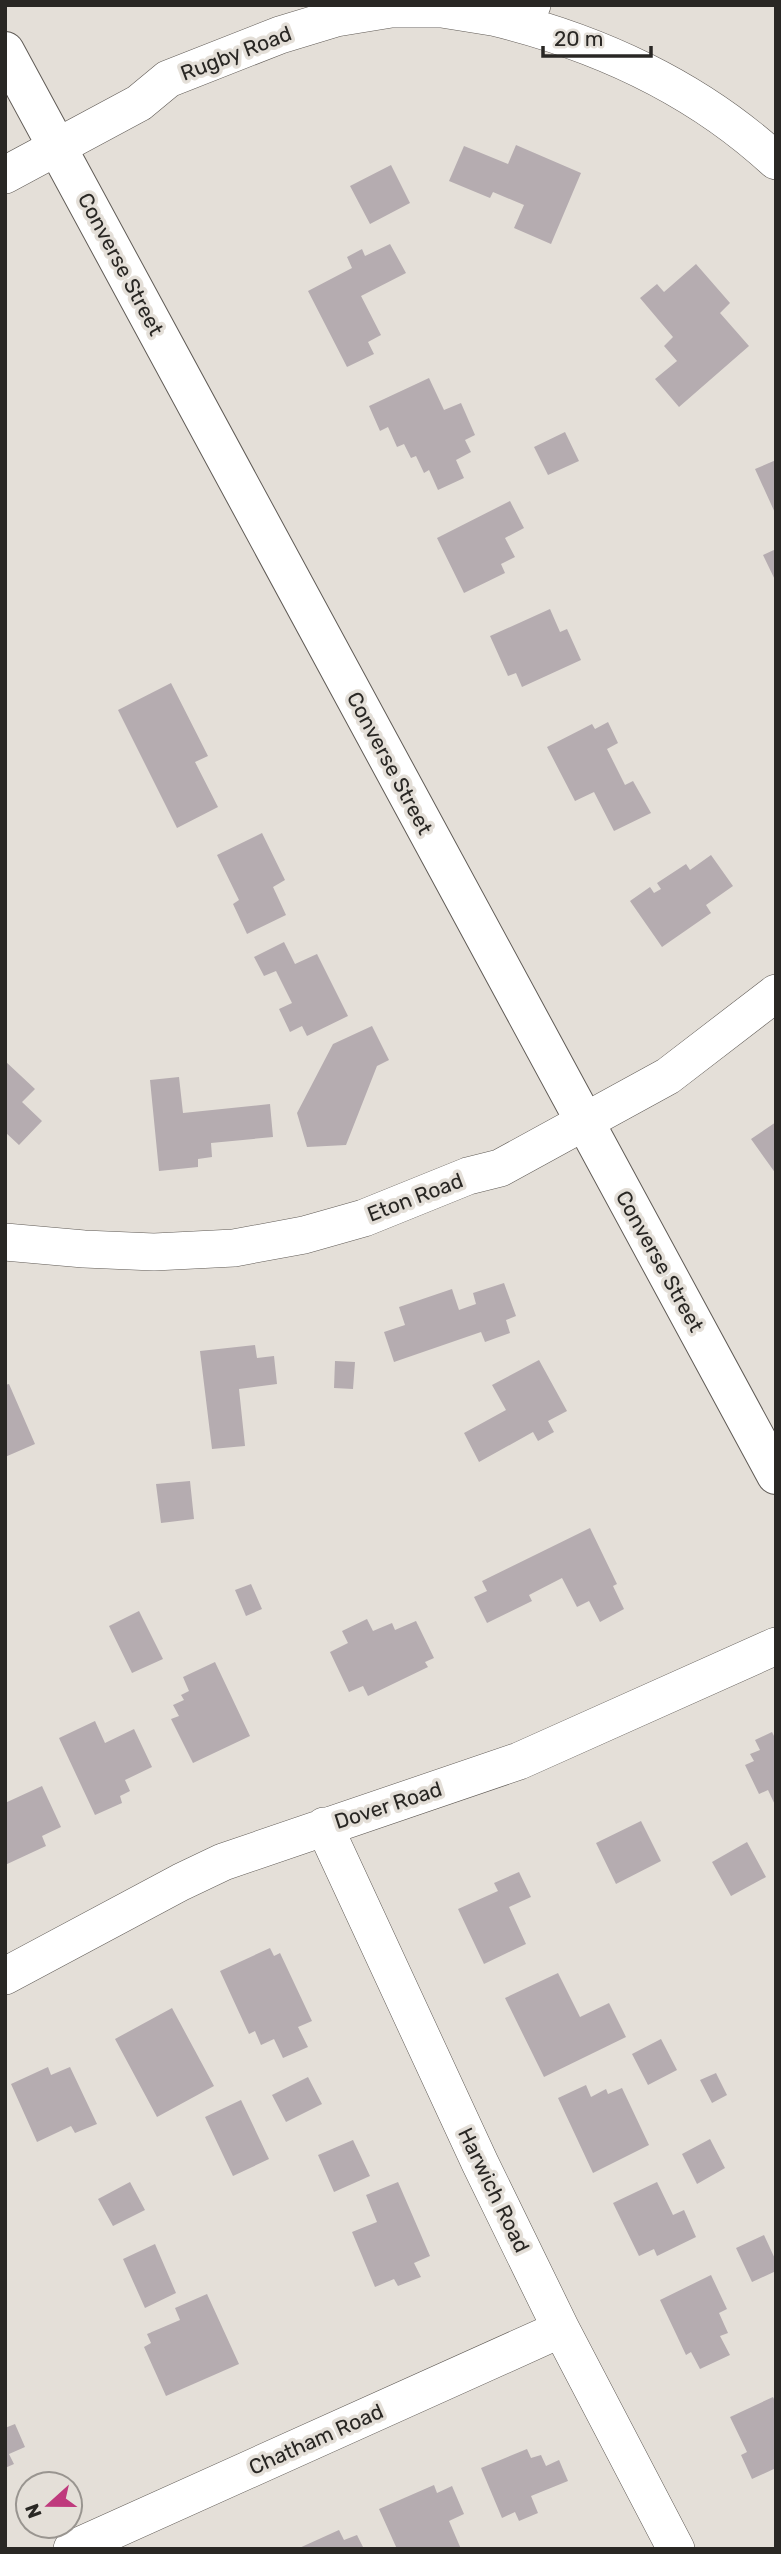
<svg xmlns="http://www.w3.org/2000/svg" width="781" height="2554" viewBox="0 0 781 2554" font-family="Rubik,sans-serif">
  <style>
    .building { fill: #b5acb0 }
    .lines { fill: none; stroke-linecap: round; stroke-linejoin: round }
    .minor-casing { stroke: #605b56; stroke-width: 38 }
    .major-casing { stroke: #605b56; stroke-width: 40 }
    .minor { stroke: #fff; stroke-width: 37 }
    .major { stroke: #fff; stroke-width: 38 }
    .labels { text-anchor: middle; dominant-baseline: central; stroke-width: 7; stroke-linejoin: round; paint-order: stroke }
    .street-label { font-size: 21px; fill: #292724; stroke: #e4dfd8 }
  </style>
  <rect width="100%" height="100%" fill="#e4dfd8"/>
  <!-- building -->
  <path class="building" d="M516,145L581,173L551,244L514,228L524,205L493,192L490,198L449,181L464,146L508,164Z
    M391,165L410,203L370,224L350,186Z
    M390,244L406,273L361,296L381,335L368,342L374,354L347,367L308,291L352,268L347,257L362,249L365,256Z
    M696,264L730,303L720,313L749,346L679,407L655,379L677,361L664,346L673,337L640,298L657,284L664,292Z
    M429,378L444,410L461,403L475,435L465,440L471,452L456,460L464,478L438,490L429,470L424,473L416,456L411,458L404,444L397,447L388,427L380,431L369,406Z
    M565,432L579,461L548,475L534,447Z
    M776,460V515L755,469Z
    M510,501L524,528L505,538L515,557L501,564L505,573L464,593L437,538Z
    M776,549V582L763,555Z
    M550,609L560,632L567,629L581,660L522,687L516,673L508,676L490,636Z
    M171,683L208,756L195,762L218,807L177,828L118,710Z
    M608,722L618,743L607,749L625,785L633,781L651,813L614,831L594,792L575,801L547,747L592,724L595,729Z
    M262,833L285,880L273,887L286,915L247,934L233,904L239,900L217,855Z
    M711,855L733,886L706,905L711,913L662,947L630,901L650,887L654,893L661,889L657,883L686,864L690,870Z
    M284,942L295,964L317,954L348,1016L307,1036L302,1026L290,1032L279,1009L292,1003L276,971L264,976L254,957Z
    M372,1026L389,1060L377,1066L346,1145L307,1147L297,1113L333,1044Z
    M5,1061L35,1089L22,1102L42,1121L19,1145L5,1132Z
    M179,1077L183,1113L270,1104L273,1137L211,1143L212,1157L198,1159V1167L159,1171L150,1080Z
    M776,1122V1174L751,1139Z
    M504,1283L516,1316L506,1320L510,1333L485,1342L481,1332L394,1362L384,1332L405,1325L399,1307L452,1289L459,1310L476,1304L473,1293Z
    M255,1345L257,1358L274,1356L277,1384L239,1389L245,1446L212,1449L200,1351Z
    M539,1360L567,1411L548,1421L554,1432L538,1441L533,1432L479,1462L464,1433L506,1410L492,1385Z
    M335,1361L355,1362L353,1389L334,1388Z
    M9,1384L35,1444L5,1457V1385Z
    M190,1481L194,1519L161,1523L156,1484Z
    M590,1528L617,1584L613,1586L624,1609L600,1622L589,1601L577,1607L562,1578L529,1595L532,1601L487,1623L474,1597L487,1591L482,1581Z
    M251,1584L262,1609L246,1616L235,1590Z
    M139,1611L163,1659L132,1673L109,1626Z
    M367,1619L373,1631L392,1623L395,1630L416,1621L434,1658L425,1662L428,1667L368,1696L363,1686L349,1692L330,1652L348,1643L342,1631Z
    M215,1662L250,1736L193,1763L171,1719L179,1716L173,1705L184,1700L181,1695L189,1691L183,1677Z
    M95,1721L105,1743L134,1729L152,1767L125,1780L130,1791L120,1796L122,1803L95,1815L59,1738Z
    M772,1732L776,1740V1807L768,1790L759,1794L745,1765L754,1761L750,1754L760,1750L755,1740Z
    M42,1786L61,1827L42,1836L46,1846L5,1865V1803Z
    M641,1821L661,1861L616,1884L596,1843Z
    M747,1842L766,1877L731,1896L712,1862Z
    M519,1872L531,1897L509,1907L526,1944L484,1964L458,1909L498,1891L494,1883Z
    M270,1948L274,1956L280,1953L312,2021L298,2027L308,2047L283,2058L274,2039L261,2045L255,2031L249,2034L220,1971Z
    M558,1973L580,2017L609,2003L626,2037L544,2077L505,1998Z
    M172,2008L214,2086L157,2117L115,2039Z
    M661,2039L677,2070L648,2085L632,2054Z
    M48,2067L51,2075L70,2067L97,2124L75,2133L71,2126L37,2142L11,2084Z
    M716,2073L727,2095L712,2103L700,2080Z
    M308,2077L322,2104L286,2122L272,2095Z
    M586,2085L591,2097L606,2089L608,2094L622,2088L649,2145L593,2173L558,2098Z
    M241,2100L269,2159L233,2176L205,2117Z
    M710,2139L725,2168L697,2184L682,2154Z
    M353,2140L370,2176L334,2192L318,2155Z
    M130,2182L145,2210L113,2226L98,2199Z
    M398,2182L430,2256L414,2263L421,2277L398,2286L394,2279L375,2287L352,2232L377,2222L366,2195Z
    M657,2182L673,2215L684,2210L696,2237L657,2256L654,2249L639,2256L613,2203Z
    M764,2235L776,2261V2271L752,2282L736,2248Z
    M155,2244L176,2293L145,2308L123,2259Z
    M711,2275L727,2309L719,2313L728,2333L720,2336L730,2355L700,2369L691,2352L686,2355L660,2300Z
    M207,2294L239,2364L166,2396L144,2347L151,2343L147,2334L180,2320L175,2308Z
    M773,2397L776,2403V2468L752,2479L741,2455L747,2452L730,2417Z
    M15,2424L25,2447L9,2454L14,2464L5,2468V2428Z
    M527,2449L531,2458L541,2455L546,2466L559,2460L568,2481L531,2496L538,2513L519,2521L515,2512L502,2518L481,2468Z
    M434,2485L437,2493L452,2486L464,2514L449,2521L461,2549H397L379,2509Z
    M339,2530L344,2540L357,2535L364,2549H297Z"/>
  <g class="lines">
    <!-- minor casing -->
    <g class="minor-casing">
      <path id="minor" d="M493,17C597,42 697,88 776,161
        M5,175L139,103L168,79L280,35L336,18L391,9H442L492,17L532,5
        M5,1242L84,1249L154,1252L234,1248L304,1235L364,1218L468,1176L500,1168L668,1076L776,993
        M324,1826L480,2163L561,2329L676,2549
        M5,1976L181,1882L223,1862L519,1761L776,1646
        M72,2549L561,2329"/>
    </g>
    <!-- major casing -->
    <g class="major-casing">
      <path id="major" d="M5,51L776,1475"/>
    </g>
    <!-- minor -->
    <use href="#minor" class="minor"/>
    <!-- major -->
    <use href="#major" class="major"/>
  </g>
  <g class="labels">
    <!-- street labels -->
    <g class="street-label">
      <text transform="translate(236 53) rotate(-21)">Rugby Road</text>
      <text transform="translate(121 264) rotate(62)">Converse Street</text>
      <text transform="translate(390 763) rotate(62)">Converse Street</text>
      <text transform="translate(415 1197) rotate(-21)">Eton Road</text>
      <text transform="translate(660 1261) rotate(61)">Converse Street</text>
      <text transform="translate(388 1805) rotate(-18)">Dover Road</text>
      <text transform="translate(494 2190) rotate(64)">Harwich Road</text>
      <text transform="translate(316 2439) rotate(-24)">Chatham Road</text>
    </g>
  </g>
  <!-- border -->
  <rect width="781" height="2554" fill="none" stroke="#292724" stroke-width="14"/>
  <!-- north arrow -->
  <g transform="translate(49 2505) rotate(249)"><circle r="33" fill="#e4dfd8" stroke="#999590" stroke-width="2"/>
  <path d="M0-5L12 26L0 18L-12 26Z" fill="#bf3a7d"/>
  <text y="-10" font-size="19" font-weight="bold" text-anchor="middle" fill="#292724">N</text>
  </g>
  <!-- scale -->
  <path d="M543 46v10h108v-10" fill="none" stroke="#292724" stroke-width="3.5"/>
  <text x="554" y="46" font-size="21" fill="#292724" stroke="#e4dfd8" stroke-width="5" paint-order="stroke">20 m</text>
</svg>
